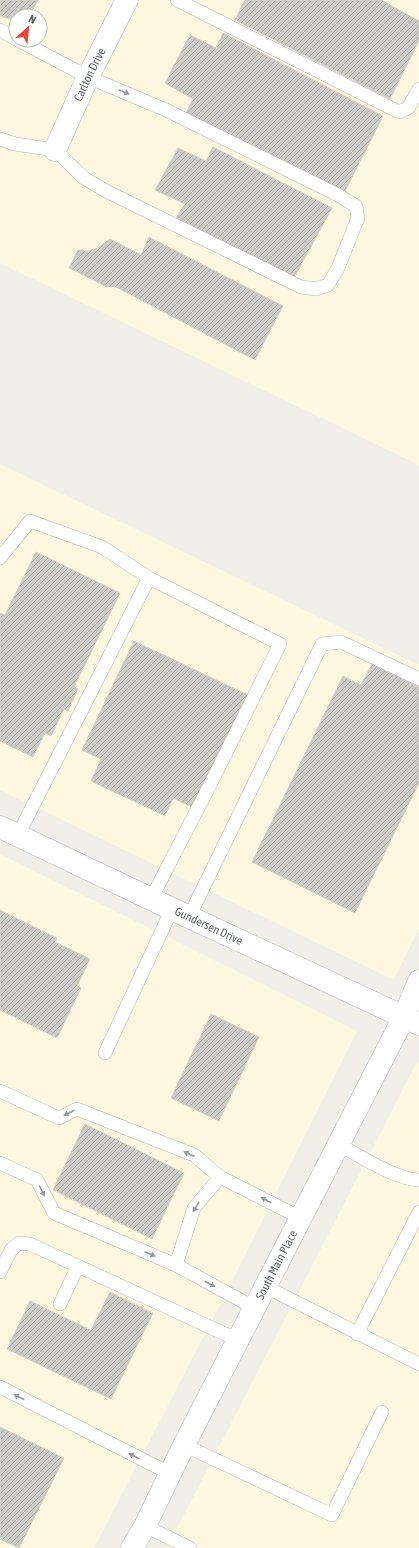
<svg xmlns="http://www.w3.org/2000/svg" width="419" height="1548" viewBox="0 0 419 1548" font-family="'Asap Condensed',sans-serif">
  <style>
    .commercial { fill: #fef7e0; fill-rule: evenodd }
    .building { fill: url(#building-hatch); stroke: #d6d1c6 }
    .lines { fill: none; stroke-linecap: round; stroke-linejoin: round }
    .service-casing { stroke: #b5b8bc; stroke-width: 14 }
    .minor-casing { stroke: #b5b8bc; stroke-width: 23 }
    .service { stroke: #fff; stroke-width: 13 }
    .minor { stroke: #fff; stroke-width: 22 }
    .oneway { fill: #979a9d }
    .labels { text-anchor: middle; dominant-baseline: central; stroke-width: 4; stroke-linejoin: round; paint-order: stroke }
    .street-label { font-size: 12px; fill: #5f6368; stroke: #fff }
  </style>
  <defs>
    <pattern id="building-hatch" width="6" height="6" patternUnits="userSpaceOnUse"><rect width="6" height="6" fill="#cccac5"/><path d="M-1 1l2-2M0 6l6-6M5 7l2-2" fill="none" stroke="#a9a8a4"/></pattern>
  </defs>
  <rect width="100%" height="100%" fill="#f1efe8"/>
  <!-- commercial -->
  <path class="commercial" d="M0,0H419V465L0,263ZM16,16H40V40H16Z
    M0,464L419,665V928L394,980L0,790Z
    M0,854L357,1031L217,1311L94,1548H0Z
    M417,1062L419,1063V1548H167Z"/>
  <!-- building -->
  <path class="building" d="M0,0H38L29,16H16V21L0,16Z
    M245,0H381L419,21V41L390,99L235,20Z
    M223,33L383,116L344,193L186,113L193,99L165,83L190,35L216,48Z
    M213,147L332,208L294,278L176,218L185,204L155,190L178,148L206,161Z
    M149,237L283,306L255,360L116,287H107L69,268L78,250L88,251L98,248L110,239L141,255Z
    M36,552L120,593L74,687L78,689L68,711L64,709L51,736L45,733L33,757L0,741V613L5,615Z
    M134,641L248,695L194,808L173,798L165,816L91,781L101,759L82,750Z
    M372,664L419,687V783L355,913L252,862L343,676L361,685Z
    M0,910L57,938L55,942L90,959L77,986L81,988L57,1038L0,1010Z
    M211,1014L259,1037L219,1121L171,1098Z
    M85,1124L184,1173L152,1239L53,1190Z
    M110,1292L153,1313L111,1399L7,1349L30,1301L91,1330Z
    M0,1427L64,1458L19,1548L0,1539Z"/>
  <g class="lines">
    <!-- service casing -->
    <g class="service-casing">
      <path id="service" d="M177,0L399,112L408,108L419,89
        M0,30L16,39
        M0,139L15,144L55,150L84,178L106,191L301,287L316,289L328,285L338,268L358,218L356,206L338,195L166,110L88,77L18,40
        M0,558L30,521L102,547L149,578
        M18,835L149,578L280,644L210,785L151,899
        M189,917L322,644L341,642L419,679
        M105,1053L172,909
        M0,1091L59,1118L77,1109L194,1155L220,1177L301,1218
        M338,1144C360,1156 395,1179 419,1180
        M0,1163L37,1180L54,1213L176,1265L255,1308
        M176,1265L194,1208L220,1177
        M0,1272L11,1250L19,1243L30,1244L238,1340
        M266,1287L419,1364
        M60,1304L78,1266
        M357,1334L419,1212
        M0,1387L169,1473
        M184,1445L332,1515L382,1412
        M145,1526L190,1548"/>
    </g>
    <!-- minor casing -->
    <g class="minor-casing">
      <g id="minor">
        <path id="s1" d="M55,150L88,77L127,0"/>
        <path id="s2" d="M0,827L189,917L419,1024"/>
        <path id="s3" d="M132,1548L145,1526L184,1445L404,1017L419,981"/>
      </g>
    </g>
    <!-- service -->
    <use href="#service" class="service"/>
    <!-- minor -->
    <use href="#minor" class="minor"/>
  </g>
  <!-- one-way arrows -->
  <defs><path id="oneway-solid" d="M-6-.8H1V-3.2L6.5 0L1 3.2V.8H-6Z"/></defs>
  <g class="oneway">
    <use href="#oneway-solid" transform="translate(124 92) rotate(23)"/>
    <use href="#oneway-solid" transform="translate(69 1113) rotate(153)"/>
    <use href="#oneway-solid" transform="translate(189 1154) rotate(-156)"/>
    <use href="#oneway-solid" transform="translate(42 1191) rotate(64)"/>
    <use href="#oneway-solid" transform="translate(266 1200) rotate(-153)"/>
    <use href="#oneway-solid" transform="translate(196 1207) rotate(122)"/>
    <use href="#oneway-solid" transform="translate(150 1254) rotate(23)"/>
    <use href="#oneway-solid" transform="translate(210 1284) rotate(28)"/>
    <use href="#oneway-solid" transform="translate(19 1397) rotate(-153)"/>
    <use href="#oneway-solid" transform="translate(134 1456) rotate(-153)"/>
  </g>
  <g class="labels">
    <!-- street labels -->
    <g class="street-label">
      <text stroke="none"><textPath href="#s1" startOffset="83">Carlton Drive</textPath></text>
      <text stroke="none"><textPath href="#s2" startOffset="231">Gundersen Drive</textPath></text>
      <text stroke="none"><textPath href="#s3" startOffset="318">South Main Place</textPath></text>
    </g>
  </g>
  <!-- north arrow -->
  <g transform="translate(28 28) rotate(27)"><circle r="19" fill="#ffffff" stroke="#bfc1c3"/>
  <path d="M0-3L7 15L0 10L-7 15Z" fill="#ea4335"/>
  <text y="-6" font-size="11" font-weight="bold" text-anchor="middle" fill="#5f6368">N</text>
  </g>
</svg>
